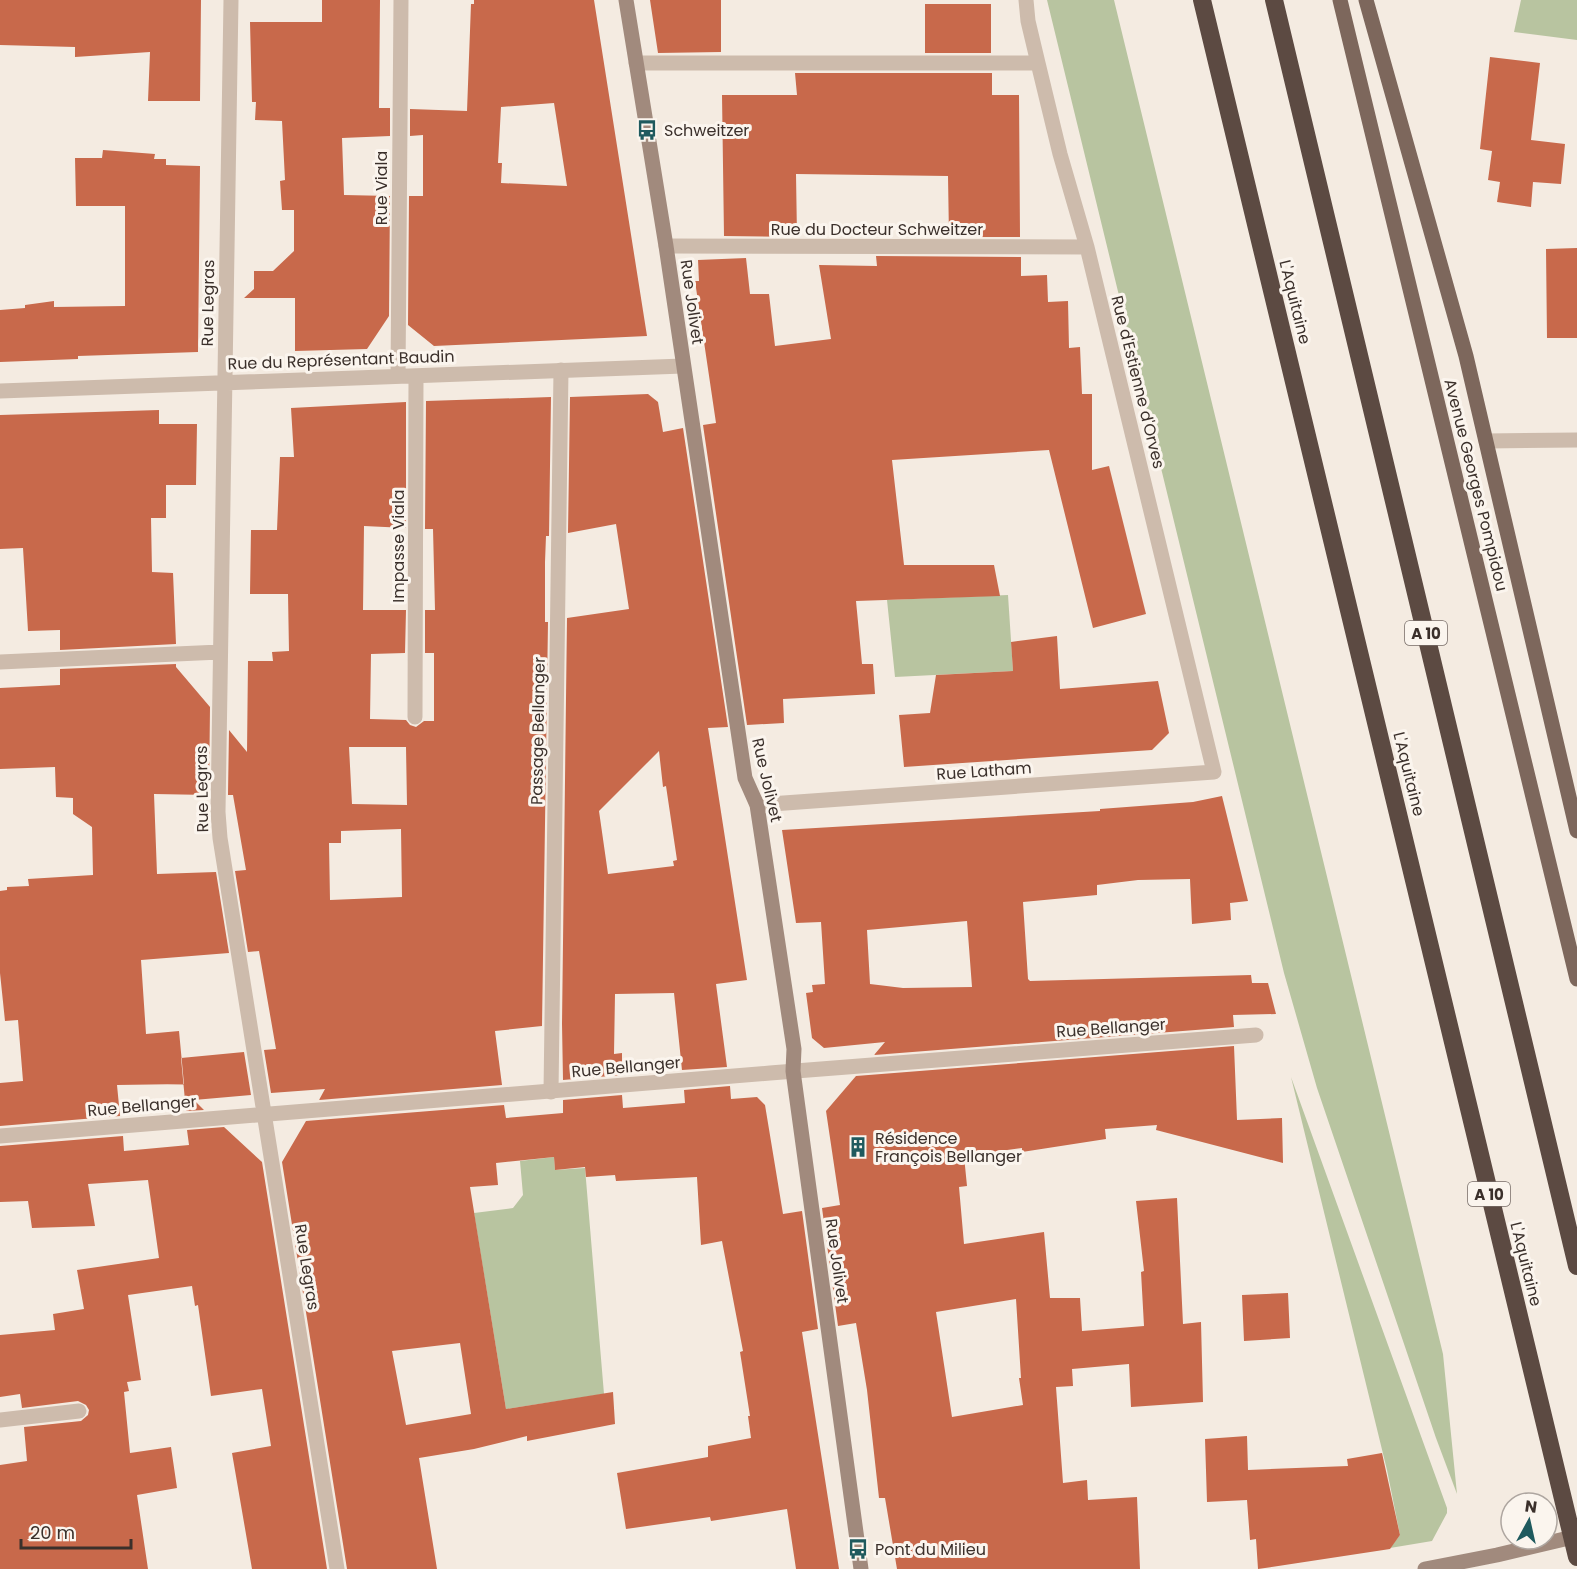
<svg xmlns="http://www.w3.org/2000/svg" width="1577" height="1569" viewBox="0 0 1577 1569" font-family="Poppins,sans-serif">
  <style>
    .green { fill: #b8c4a0 }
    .building { fill: #c8694b; fill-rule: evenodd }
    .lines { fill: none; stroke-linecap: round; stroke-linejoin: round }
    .lane { stroke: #cdbbac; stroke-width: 15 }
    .street { stroke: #cdbbac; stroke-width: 15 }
    .secondary { stroke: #a18a7d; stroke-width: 15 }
    .primary { stroke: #7d675c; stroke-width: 15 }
    .highway { stroke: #5c4a42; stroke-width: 18 }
    .labels { text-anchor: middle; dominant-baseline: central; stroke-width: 6; stroke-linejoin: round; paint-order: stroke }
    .shield { fill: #fbf5ee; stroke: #756b66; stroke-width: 1.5 }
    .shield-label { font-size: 15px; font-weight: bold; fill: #3b302b }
    .poi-label { font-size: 16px; fill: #3b302b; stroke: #fbf5ee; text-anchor: start }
    .street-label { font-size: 16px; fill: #3b302b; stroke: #fbf5ee }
  </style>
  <rect width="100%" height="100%" fill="#f4ebe1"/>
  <!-- green -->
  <path class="green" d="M1047,0H1114L1443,1354L1457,1494L1436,1438L1317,1088L1284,973Z
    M1521,0H1577V40L1514,32Z
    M1008,595L1013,671L895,677L887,600Z
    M1291,1077L1447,1508V1513L1432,1541L1390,1548L1400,1535L1387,1470Z
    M554,1157L555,1170L585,1168L604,1394L506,1409L474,1213L513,1208L523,1195L520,1161Z"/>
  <!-- building -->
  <path class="building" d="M0,0H201L200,101H148L150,52L75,57V47L0,45Z
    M322,0H380L379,108H390V136L342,138L344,195L390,196L389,316L367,349L295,351V298H244L254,289V271H273L294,251V210H282L280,181L285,180L282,121L255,120L256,102H252L250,22H322Z
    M474,0H594L647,336L434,346L408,325L409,196H423V135L410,136V109L467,111L471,4H474ZM554,103L567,186L501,183L502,163H498L501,107Z
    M650,0H721V52L658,53Z
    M925,4H991V53H925Z
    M1490,57L1540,63L1531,140L1565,144L1561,184L1533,182L1531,207L1497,202L1500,182L1488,180L1492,151L1480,149Z
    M795,73H992V95H1019L1020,237H949L948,176L796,174L797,237L724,236L722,95H797Z
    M103,150L155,154L154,159H166V165L200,166L198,352L78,356V359L0,362V310L25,308V305L54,301V307L125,306V206H76L75,158H102Z
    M1577,248V338H1547L1546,249Z
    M876,256L1021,257V276L1047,275L1048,302L1068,301L1069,348L1080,347L1082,394H1092V470L1109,466L1146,614L1093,628L1049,450L892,460L904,565H994L1000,596L856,601L862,664H873L875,694L783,699L784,723L747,725L703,425L716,423L695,281H699L698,260L746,258L750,294H769L775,346L831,339L819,265L877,266Z
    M648,394L658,402L663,432L683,428L728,727L708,728L747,980L716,984L727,1067L682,1070L674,993L615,994L614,1054L622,1053V1075L563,1080L562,1024L567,618L629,609L616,524L568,533L570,397ZM659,751L663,787L666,786L677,860L673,861L674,866L608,874L599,811Z
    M551,397L549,536H546L545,562V622H548L542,1026L495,1031L502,1085L319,1100L325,1089L271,1093L264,1050L276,1049L259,951L248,952L235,871L246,870L233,795H228L229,730L247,752L248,661H273L272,652L289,651L288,594H250L251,530H277L280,457H294L291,408L406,402V528L364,526L363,610H406L405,653L371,654L370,719L406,720L410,725L416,727L424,721H434V653H425V610H435L433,529H425L426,401ZM349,747H406L407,805L352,804ZM401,829L402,897L330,900L329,843H341V831Z
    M159,410V424H197L196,485H166V518H151L152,572L173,573L176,644L60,650V630L28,631L23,548L0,549V415Z
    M1057,636L1060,689L1158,681L1169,733L1152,750L904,767L899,715L930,713L936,675L1013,671L1011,642Z
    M176,664V667L210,707L209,795L154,794L157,874L216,872L229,953L141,960L146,1034L179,1031L184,1084L117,1085L120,1116L0,1126V1083L23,1081L18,1020L5,1021L0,973V891L7,890V887L29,886L28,879L93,875L92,827L73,814V798L56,797L55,767L0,769V688L60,685V669Z
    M1222,796L1248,901L1230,903L1231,920L1192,924L1190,879L1138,880L1097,885V895L1023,902L1028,979L1030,981L1251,975L1252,983H1268L1276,1014L1233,1015L1234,1027L874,1055L885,1042L824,1048L812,1038L806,993L813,992L812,985L825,984L821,922L796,923L782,830L1100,811V809L1193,802ZM967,921L972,987L903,988L870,984L867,930Z
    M1234,1046L1237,1120L1282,1118L1283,1163L1156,1130L1157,1125L1105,1129L1106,1139L1022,1152V1148L964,1156L967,1186L959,1187L964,1244L1044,1232L1050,1298H1080L1082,1331L1144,1326L1141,1272L1144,1271L1136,1201L1177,1198L1183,1324L1201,1322L1203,1402L1131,1407L1129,1364L1072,1369L1073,1386L1056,1387L1063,1483L1087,1480L1088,1500L1137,1497L1140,1569H897L885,1498H879L867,1390L856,1323L838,1326L822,1208L840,1205L826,1111L856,1076ZM1016,1299L1021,1378H1019L1023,1405L952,1417L936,1312Z
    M244,1052L251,1095L194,1100L204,1110L186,1111L181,1058Z
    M730,1086L731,1099L757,1097L765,1105L783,1214L802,1211L818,1329L802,1332L839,1569H796L787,1509L711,1521L710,1517L626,1529L617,1473L708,1457V1446L751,1438L748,1416H750L740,1352L743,1351L722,1241L701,1245L697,1177L616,1181L615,1175L586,1177L585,1167L555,1170L554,1157L496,1163L498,1185L470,1187L506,1409L613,1392L615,1424L527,1441V1436L474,1449L419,1458L437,1569H347L282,1162L306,1121L504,1105L506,1118L563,1113V1100L622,1095L623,1108L685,1103L684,1090ZM460,1343L471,1414L406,1425L392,1351Z
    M224,1127L262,1162L327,1569H252L232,1453L271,1446L262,1389L211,1396L198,1305L195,1306L192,1286L128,1295L141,1380L127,1382L129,1391L124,1392L130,1453L171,1447L177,1488L137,1495L148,1569H0V1465L27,1461L24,1427L81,1421L88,1415L89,1410L86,1405L78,1401L22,1408L20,1394L0,1397V1335L55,1330L53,1314L84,1309L77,1270L159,1258L148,1180L88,1184L95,1226L32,1228L28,1201L0,1202V1146L123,1136L124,1151L189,1145L187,1130Z
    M1288,1293L1290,1338L1244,1341L1242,1295Z
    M1247,1436L1248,1470L1348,1466L1347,1459L1382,1453L1400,1535L1390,1549L1258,1569L1256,1539L1250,1540L1247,1500L1207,1502L1205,1439Z"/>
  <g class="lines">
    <!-- lane -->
    <path class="lane" d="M1486,441L1577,440
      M551,1092L561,370"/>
    <!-- street -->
    <path class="street" d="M231,0L218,812L220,838L337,1569
      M636,63H1038
      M666,246L1087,247
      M398,376L401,0
      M0,391L683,366
      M0,662L220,652
      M415,717L416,376
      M757,805L1214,772L1087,247L1060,154L1038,63L1028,21L1026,0
      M0,1136L770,1073L1256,1035
      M0,1420L79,1411"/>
    <!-- secondary -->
    <path class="secondary" d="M626,0L666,246L745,778L757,805L794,1049L793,1071L861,1569
      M1425,1569L1497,1555L1577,1536"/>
    <!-- primary -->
    <path class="primary" d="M1340,0L1577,979
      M1366,0L1466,356L1577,831"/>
    <!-- highway -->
    <path class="highway" d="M1202,0L1577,1557
      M1274,0L1577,1266"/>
  </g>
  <!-- icons -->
  <defs>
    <g id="bus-bare" transform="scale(1.62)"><path d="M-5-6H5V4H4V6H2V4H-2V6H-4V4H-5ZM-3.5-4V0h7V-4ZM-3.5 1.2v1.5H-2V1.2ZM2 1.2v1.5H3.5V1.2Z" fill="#1f5a5e" stroke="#fbf5ee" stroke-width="2.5" paint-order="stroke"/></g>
    <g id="building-bare" transform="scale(1.62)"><path d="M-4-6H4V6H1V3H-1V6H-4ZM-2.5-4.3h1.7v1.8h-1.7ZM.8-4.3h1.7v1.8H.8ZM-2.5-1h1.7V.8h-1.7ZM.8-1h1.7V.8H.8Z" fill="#1f5a5e" stroke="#fbf5ee" stroke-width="2.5" paint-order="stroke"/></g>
  </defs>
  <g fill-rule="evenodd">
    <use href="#bus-bare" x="647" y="130"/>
    <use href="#building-bare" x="858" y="1147"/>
    <use href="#bus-bare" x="858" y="1549"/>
  </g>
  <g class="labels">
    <!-- shield labels -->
    <g class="shield">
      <rect x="1405" y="621" width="42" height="24" rx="4.5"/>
      <rect x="1468" y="1182" width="42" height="24" rx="4.5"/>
    </g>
    <g class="shield-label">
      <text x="1426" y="633">A 10</text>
      <text x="1489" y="1194">A 10</text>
    </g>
    <!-- poi labels -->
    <g class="poi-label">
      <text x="664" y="130">Schweitzer</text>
      <text x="875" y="1138">Résidence<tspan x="875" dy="18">François Bellanger</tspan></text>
      <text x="875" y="1549">Pont du Milieu</text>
    </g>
    <!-- street labels -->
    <g class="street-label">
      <text transform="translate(381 188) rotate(-90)">Rue Viala</text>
      <text x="877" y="229">Rue du Docteur Schweitzer</text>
      <text transform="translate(692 302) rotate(82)">Rue Jolivet</text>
      <text transform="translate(1295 302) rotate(76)">L'Aquitaine</text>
      <text transform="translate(208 303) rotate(-89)">Rue Legras</text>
      <text transform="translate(341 360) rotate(-2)">Rue du Représentant Baudin</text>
      <text transform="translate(1138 382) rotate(76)">Rue d'Estienne d'Orves</text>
      <text transform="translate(1476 485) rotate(76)">Avenue Georges Pompidou</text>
      <text transform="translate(398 546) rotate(-90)">Impasse Viala</text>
      <text transform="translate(538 731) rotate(-89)">Passage Bellanger</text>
      <text transform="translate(984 771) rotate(-4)">Rue Latham</text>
      <text transform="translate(1409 774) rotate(76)">L'Aquitaine</text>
      <text transform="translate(767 780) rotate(77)">Rue Jolivet</text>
      <text transform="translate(202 789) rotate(-91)">Rue Legras</text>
      <text transform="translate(1111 1028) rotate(-4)">Rue Bellanger</text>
      <text transform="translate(626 1067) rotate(-5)">Rue Bellanger</text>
      <text transform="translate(142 1106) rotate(-5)">Rue Bellanger</text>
      <text transform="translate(837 1261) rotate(82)">Rue Jolivet</text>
      <text transform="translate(1526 1264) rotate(76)">L'Aquitaine</text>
      <text transform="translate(307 1267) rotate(81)">Rue Legras</text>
    </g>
  </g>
  <!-- north arrow -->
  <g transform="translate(1529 1521) rotate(8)"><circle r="28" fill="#fbf5ee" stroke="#aea6a0" stroke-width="1.5"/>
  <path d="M0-4.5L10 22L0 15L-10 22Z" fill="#1f5a5e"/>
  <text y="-9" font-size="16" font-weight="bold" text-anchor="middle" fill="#3b302b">N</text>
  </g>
  <!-- scale -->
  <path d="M21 1539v9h110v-9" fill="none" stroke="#3b302b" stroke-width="3"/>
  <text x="30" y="1539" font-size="18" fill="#3b302b" stroke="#fbf5ee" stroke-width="4.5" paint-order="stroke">20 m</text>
</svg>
